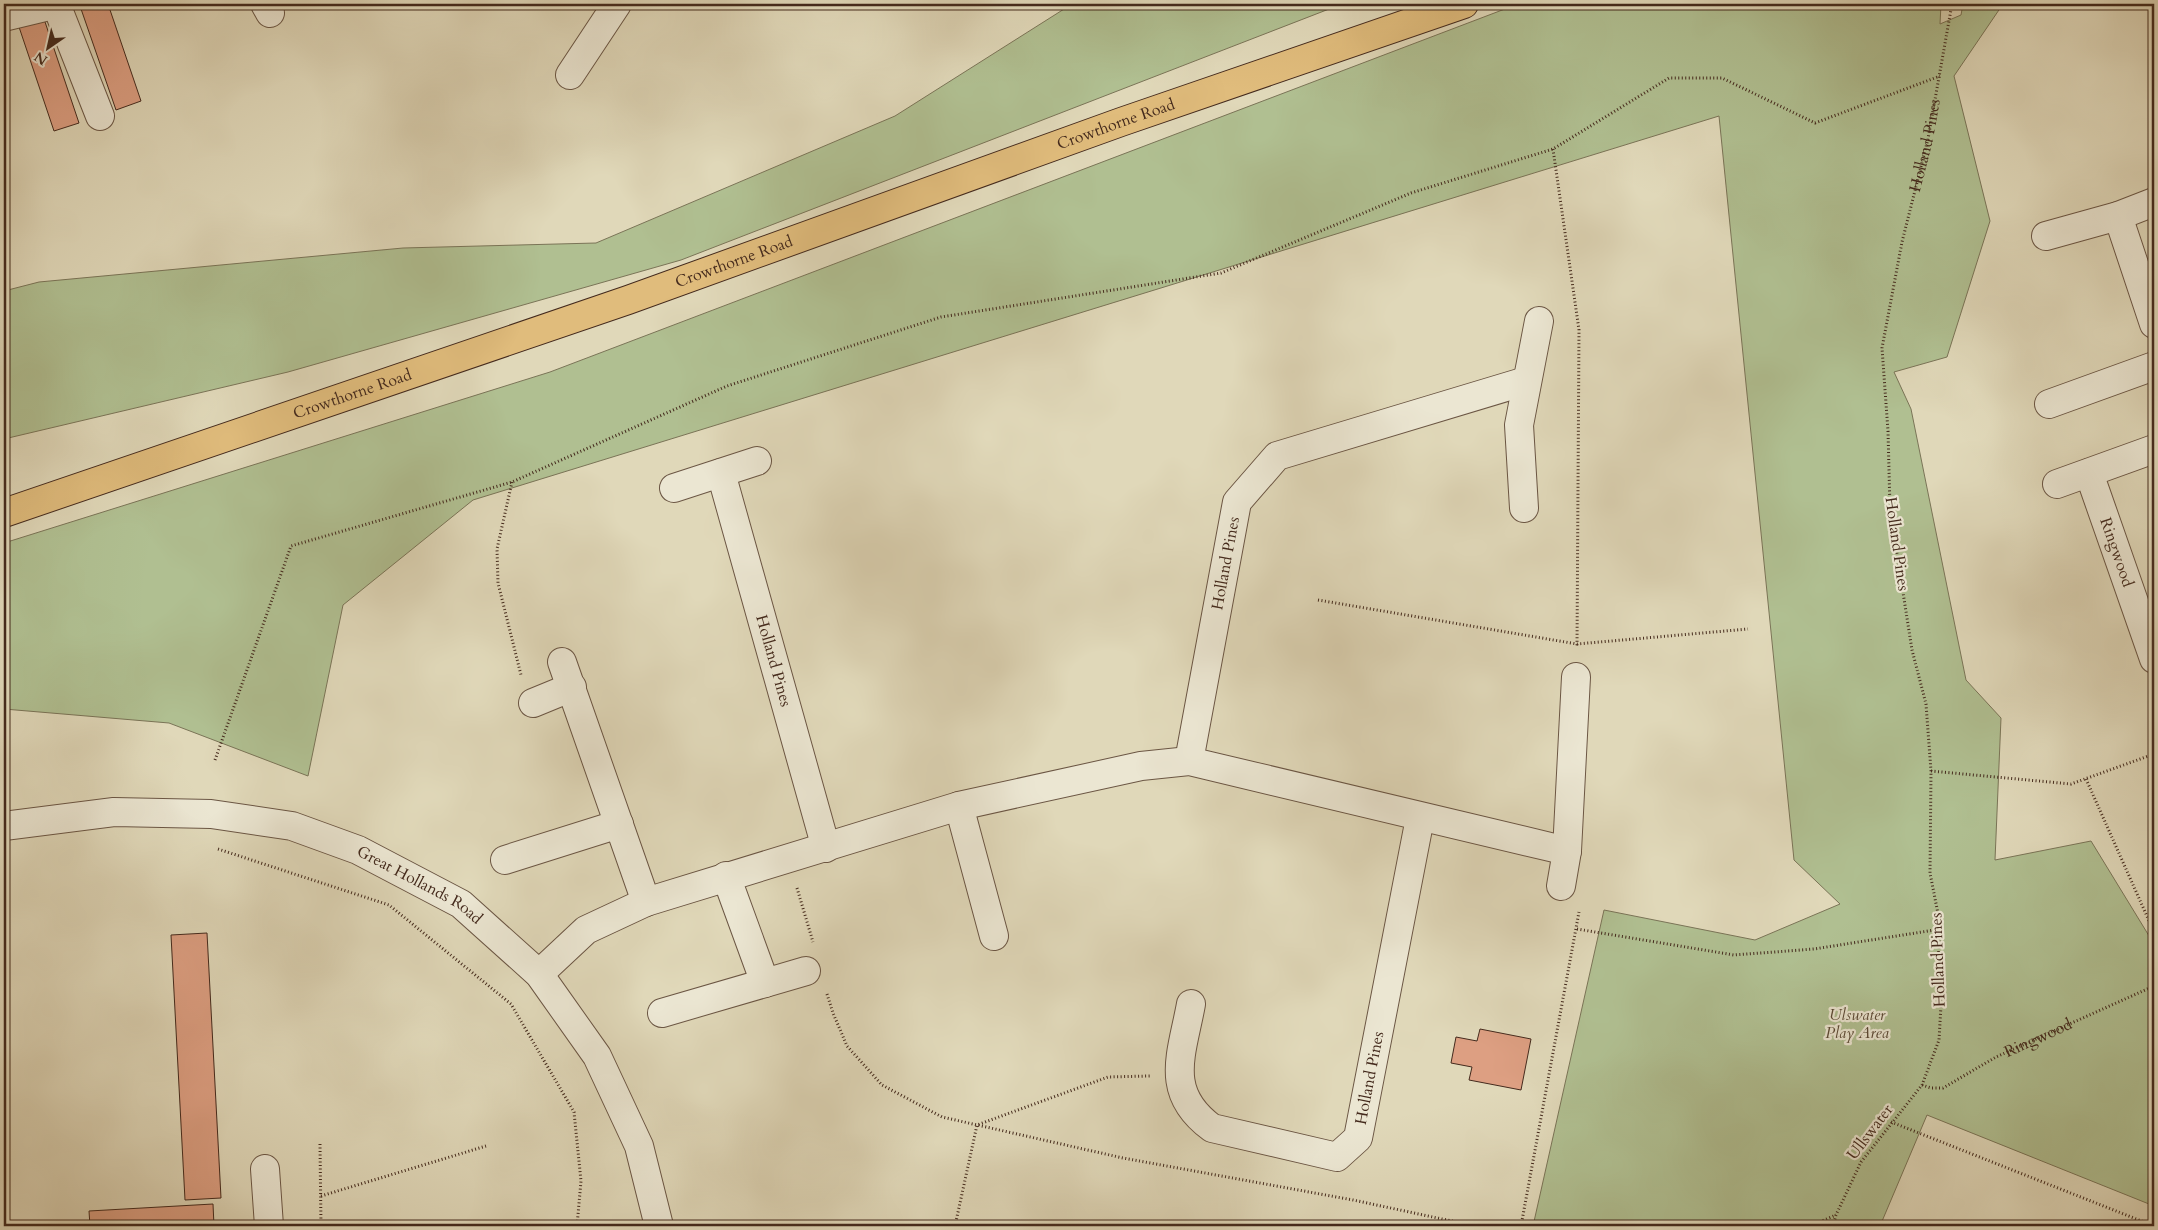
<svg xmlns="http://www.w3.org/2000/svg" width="2158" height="1230" viewBox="0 0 2158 1230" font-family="Cardo,serif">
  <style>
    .green { fill: #b0bf91; stroke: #7a7457 }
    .building { fill: #dd9f82; stroke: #442a1d }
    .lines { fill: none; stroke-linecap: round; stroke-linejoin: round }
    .minor-casing { stroke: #6b5644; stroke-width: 30 }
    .major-casing { stroke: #442a1d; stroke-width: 30 }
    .path { stroke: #442a1d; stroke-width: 3; stroke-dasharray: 1 2.5; stroke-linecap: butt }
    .minor { stroke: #ebe6d2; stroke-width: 28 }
    .major { stroke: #e0bc7c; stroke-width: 28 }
    .labels { text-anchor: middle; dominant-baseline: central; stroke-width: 4.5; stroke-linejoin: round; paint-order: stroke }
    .street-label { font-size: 16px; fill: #442a1d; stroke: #ebe6d2 }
    .park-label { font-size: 16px; font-style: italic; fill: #5a4834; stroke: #ebe6d2 }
  </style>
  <rect width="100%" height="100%" fill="#e0d8b9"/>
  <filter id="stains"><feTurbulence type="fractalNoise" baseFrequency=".004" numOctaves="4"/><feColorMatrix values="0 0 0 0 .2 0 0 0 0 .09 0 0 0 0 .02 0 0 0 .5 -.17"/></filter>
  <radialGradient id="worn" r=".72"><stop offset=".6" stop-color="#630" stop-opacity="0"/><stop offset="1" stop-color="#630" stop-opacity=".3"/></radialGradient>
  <!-- green -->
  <path class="green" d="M1072,4H1342L681,260L288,372L4,439V291L39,282L403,248L596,243L895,116Z
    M1518,4H1941L1940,24L1961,15L1963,4H2003L1954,76L1990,221L1947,357L1894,372L1911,409L1966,680L2001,718L1995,860L2091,841L2154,944V1206L1927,1115L1880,1226H1533L1604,910L1755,940L1840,904L1794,860L1719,116L473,500L343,605L308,776L169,723L4,709V543L550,372Z"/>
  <!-- building -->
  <path class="building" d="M87,4H108L141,101L116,110L80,6Z
    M42,13L79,123L54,131L17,21Z
    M207,933L221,1198L185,1200L171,935Z
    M1480,1029L1531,1039L1521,1090L1469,1080L1472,1067L1451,1063L1456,1037L1477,1041Z
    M213,1204L214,1226H90L89,1211Z"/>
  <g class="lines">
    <!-- minor casing -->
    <g class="minor-casing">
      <g id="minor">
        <path d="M56,4L100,116"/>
        <path d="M265,4L270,13"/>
        <path d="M4,17L58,4"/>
        <path d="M570,75L617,4"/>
        <path d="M2118,216L2154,324"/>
        <path d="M2046,236L2118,216L2154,202"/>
        <path d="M2049,404L2154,366"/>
        <path id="s3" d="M721,473L826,848"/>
        <path id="s4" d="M2089,473L2154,659"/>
        <path d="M2057,484L2154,449"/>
        <path d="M674,488L757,461"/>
        <path d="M1524,508L1519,425L1539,321"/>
        <path d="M562,662L646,902"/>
        <path d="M533,703L572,687"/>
        <path id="s5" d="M1189,761L1237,502L1277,456L1526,381"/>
        <path d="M959,806L994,936"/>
        <path id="s6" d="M4,826L114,812L211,814L292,826L358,850L461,904L539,974L597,1056L639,1146L659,1226"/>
        <path d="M505,860L619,824"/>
        <path d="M726,876L765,983"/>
        <path d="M1561,886L1567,851L1576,677"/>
        <path d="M539,974L586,930L646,902L959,806L1141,766L1189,761L1567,851"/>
        <path id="s7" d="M1191,1004C1182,1054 1163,1092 1212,1128L1337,1157L1358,1138L1420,818"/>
        <path d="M662,1013L806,971"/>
        <path d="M265,1169L269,1226"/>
      </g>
    </g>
    <!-- major casing -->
    <g class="major-casing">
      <g id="major">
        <path id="s8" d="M4,513L628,300L1121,122L1464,4"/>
      </g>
    </g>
    <!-- path -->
    <g class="path">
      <path d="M1553,149L1579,330L1577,646"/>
      <path d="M512,482L497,549L498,583L521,675"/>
      <path d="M1318,600L1577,644L1748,629"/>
      <path d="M215,760L291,546L512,482L727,386L941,317L1221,273L1411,193L1553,149L1669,78H1722L1815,123L1940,76"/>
      <path d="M1931,771L2071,784L2154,754"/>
      <path d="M2086,779L2154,932"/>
      <path d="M218,849L389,905L511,1004L574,1112L581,1181L577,1226"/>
      <path d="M797,888L813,942"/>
      <path d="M1577,929L1734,955L1814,949L1941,929"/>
      <path d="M827,994L833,1013L847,1046L882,1085L942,1117L1123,1158L1353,1200L1475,1226"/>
      <path id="s1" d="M1922,1085L1931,1088H1943L1996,1057L2154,986"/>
      <path d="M1891,1122L2154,1226"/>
      <path d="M320,1144L321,1226"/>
      <path d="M321,1196L486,1146"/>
      <path d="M955,1226L977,1125L1108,1077L1150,1076"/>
      <path d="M1521,1226L1579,912"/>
      <path d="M1810,1226L1836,1215"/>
      <path id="s2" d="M1833,1226L1836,1215L1861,1162L1922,1085L1939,1040L1941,1005L1938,959L1941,929L1930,873L1931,771L1926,704L1912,650L1890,509L1888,431L1882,348L1902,242L1928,139L1952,4"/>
    </g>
    <!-- minor -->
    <use href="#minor" class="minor"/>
    <!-- major -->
    <use href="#major" class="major"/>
  </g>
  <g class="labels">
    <!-- street labels -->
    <g class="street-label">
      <text stroke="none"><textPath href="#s8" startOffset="1178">Crowthorne Road</textPath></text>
      <text stroke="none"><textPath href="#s2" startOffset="1121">Holland Pines</textPath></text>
      <text stroke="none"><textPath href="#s8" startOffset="772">Crowthorne Road</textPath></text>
      <text stroke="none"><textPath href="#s8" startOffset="368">Crowthorne Road</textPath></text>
      <text transform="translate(1897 544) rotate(82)">Holland Pines</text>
      <text stroke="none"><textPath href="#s4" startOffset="84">Ringwood</textPath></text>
      <text stroke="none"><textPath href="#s5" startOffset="201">Holland Pines</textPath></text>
      <text stroke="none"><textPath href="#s3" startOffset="195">Holland Pines</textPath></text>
      <text stroke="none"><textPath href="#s6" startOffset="431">Great Hollands Road</textPath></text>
      <text transform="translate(1938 960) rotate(-92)">Holland Pines</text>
      <text stroke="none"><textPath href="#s1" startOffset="129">Ringwood</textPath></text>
      <text stroke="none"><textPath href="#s7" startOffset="354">Holland Pines</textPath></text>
      <text transform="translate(1870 1132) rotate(-53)">Ullswater</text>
    </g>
    <!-- park labels -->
    <g class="park-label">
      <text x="1857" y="1015">Ulswater<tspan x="1857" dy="18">Play Area</tspan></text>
    </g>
  </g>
  <!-- margin -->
  <rect width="2158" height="1230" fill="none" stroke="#e0d8b9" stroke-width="20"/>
  <rect x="5" y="5" width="2148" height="1220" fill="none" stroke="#442a1d" stroke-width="2.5"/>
  <rect x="10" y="10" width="2138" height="1210" fill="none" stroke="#442a1d"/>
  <!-- north arrow -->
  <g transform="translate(48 48) rotate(214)" stroke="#ebe6d2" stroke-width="4" paint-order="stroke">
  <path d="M0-4L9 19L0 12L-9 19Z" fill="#442a1d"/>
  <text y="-8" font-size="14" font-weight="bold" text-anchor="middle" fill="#442a1d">N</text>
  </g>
  <rect width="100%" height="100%" filter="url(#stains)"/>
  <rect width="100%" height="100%" fill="url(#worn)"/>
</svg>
